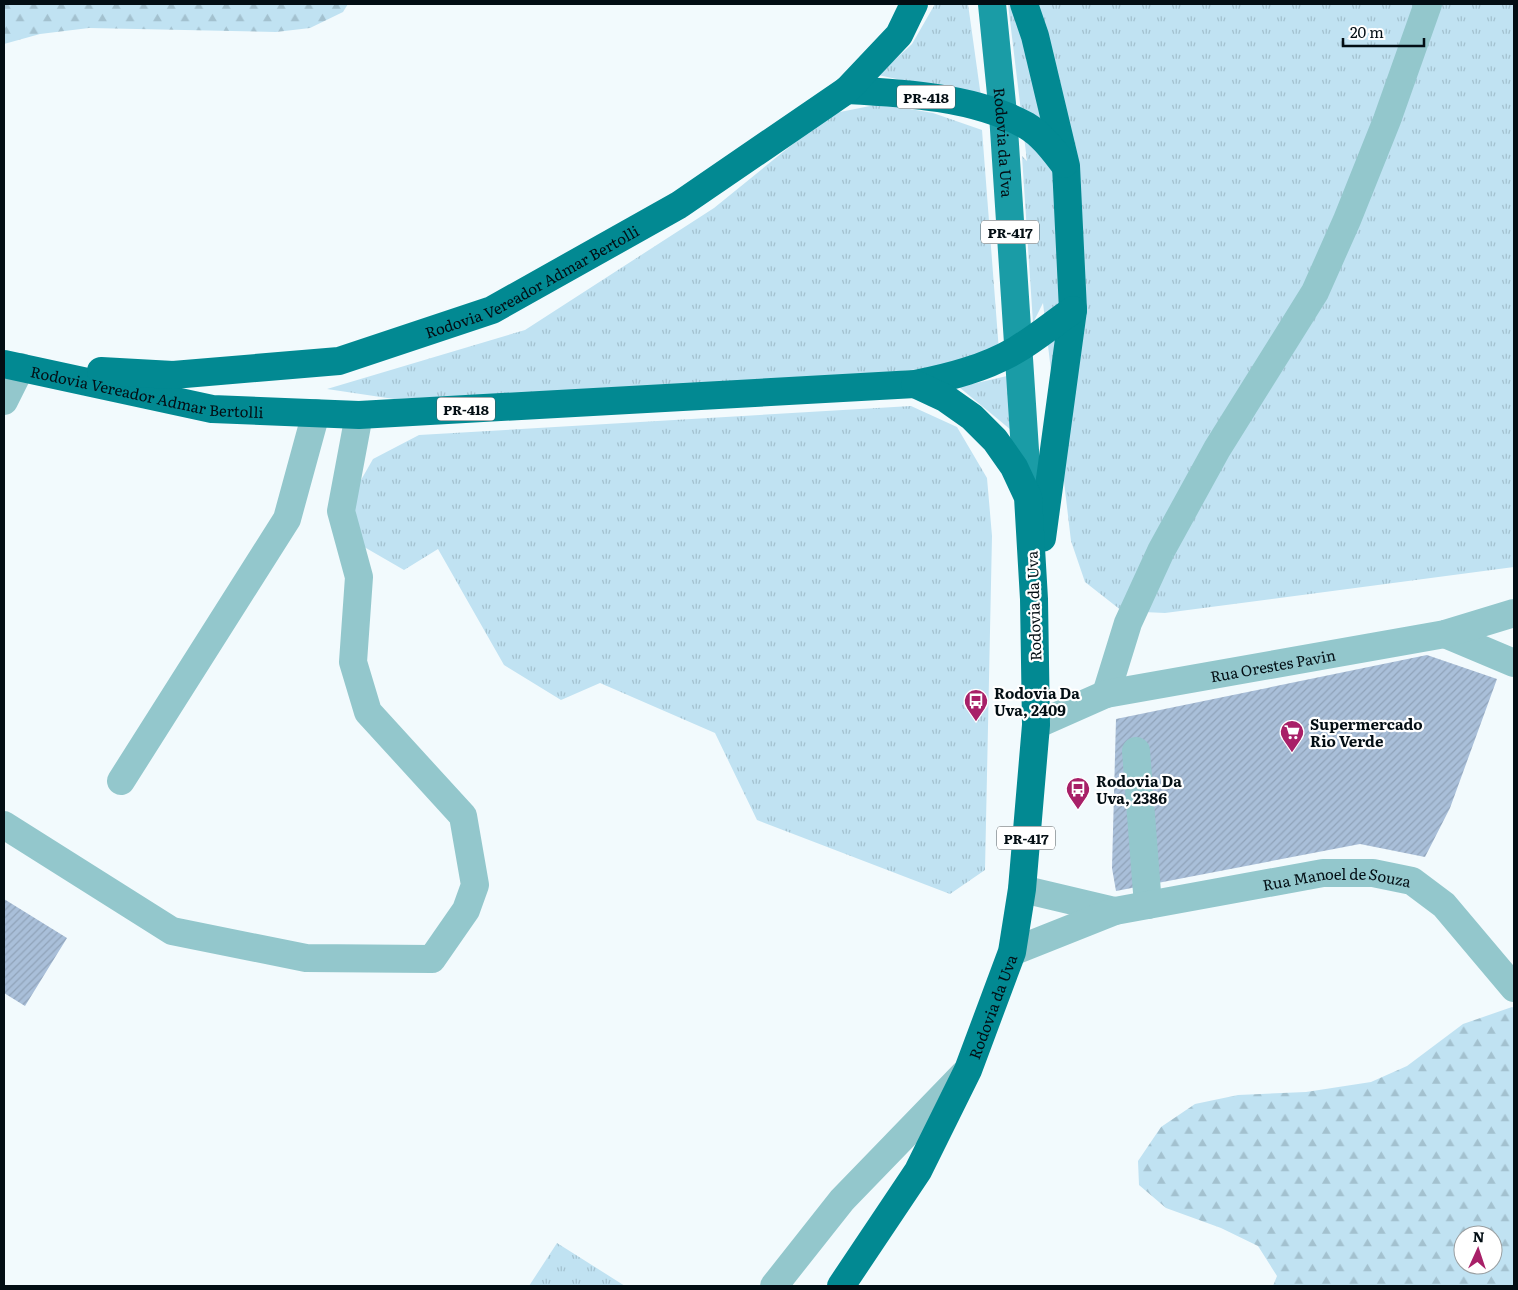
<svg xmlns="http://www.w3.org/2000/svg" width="1518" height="1290" viewBox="0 0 1518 1290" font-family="Literata,serif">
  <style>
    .grass { fill: url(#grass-tufts) }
    .forest { fill: url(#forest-firs); fill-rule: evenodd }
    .building { fill: url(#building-hatch) }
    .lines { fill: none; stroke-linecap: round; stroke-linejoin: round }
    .minor { stroke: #93c7cc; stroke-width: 28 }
    .major { stroke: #1a9ca6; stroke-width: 28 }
    .highway { stroke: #028992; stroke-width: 28 }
    .labels { text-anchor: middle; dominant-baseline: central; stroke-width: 4.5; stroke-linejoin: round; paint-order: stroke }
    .shield { fill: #fff; stroke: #4f565a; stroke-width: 1 }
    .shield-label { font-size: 14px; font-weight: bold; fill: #030e14 }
    .street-label { font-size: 15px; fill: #030e14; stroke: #fff }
    .poi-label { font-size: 15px; font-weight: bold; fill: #030e14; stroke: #fff; text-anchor: start }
  </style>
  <defs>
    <pattern id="grass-tufts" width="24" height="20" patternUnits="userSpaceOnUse" patternTransform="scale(1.25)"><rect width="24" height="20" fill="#c0e2f2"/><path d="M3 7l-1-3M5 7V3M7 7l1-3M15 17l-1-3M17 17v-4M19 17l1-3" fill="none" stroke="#a3c1cf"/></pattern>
    <pattern id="forest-firs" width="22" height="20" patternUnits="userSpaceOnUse" patternTransform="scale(1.25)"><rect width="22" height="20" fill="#c0e2f2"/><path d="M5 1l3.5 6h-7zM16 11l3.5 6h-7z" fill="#a3c1cf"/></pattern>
    <pattern id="building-hatch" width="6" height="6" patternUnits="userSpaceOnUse" patternTransform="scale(1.25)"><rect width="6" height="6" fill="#a9bfd9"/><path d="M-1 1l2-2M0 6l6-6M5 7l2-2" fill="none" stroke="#90a3b9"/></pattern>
  </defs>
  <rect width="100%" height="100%" fill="#f2fafd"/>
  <!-- grass -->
  <path class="grass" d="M935,4H968L981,97L878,75L912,44Z
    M1008,4H1514V567L1165,613L1122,611L1085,582L1071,541L1043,303L1033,323L1022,156L1027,161Z
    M880,104L933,113L982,130L999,351L929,368L816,380L394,399L327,389L525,330L714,208L830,114Z
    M1007,376L1011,430L959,387Z
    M911,406L957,427L987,478L992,536L985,870L950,894L757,820L715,733L600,683L561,700L504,665L438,549L404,570L359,544L353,494L373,459L419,435Z
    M557,1243L625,1286H529Z"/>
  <!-- forest -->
  <path class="forest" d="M4,4H348L343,12L310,28L276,32L89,28L40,34L4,44Z
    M1512,1007L1514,1008V1286H1273L1277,1276L1258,1246L1221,1228L1166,1208L1139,1185L1138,1161L1161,1127L1195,1104L1238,1095L1306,1092L1371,1082L1407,1066L1463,1024ZM1463,1235H1493V1265H1463Z"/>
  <!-- building -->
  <path class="building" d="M1427,655L1497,679L1450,808L1425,857L1360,844L1116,891L1112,868L1116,719Z
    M4,899L67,938L25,1006L4,993Z"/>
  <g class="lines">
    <!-- minor -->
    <g class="minor">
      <path d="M4,401L21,367"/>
      <path d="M1445,634L1514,663"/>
      <path d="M1106,694L1128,623L1161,551L1217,449L1315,292L1347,220L1387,120L1428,4"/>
      <path id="s1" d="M1036,725L1106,694L1445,634L1514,613"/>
      <path d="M1136,751L1148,905"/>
      <path d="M121,781L287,519L316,413"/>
      <path d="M4,825L172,931L306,958L432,959L466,910L475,885L463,816L368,712L353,662L359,577L341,511L359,415"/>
      <path d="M1022,889L1115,911"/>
      <path id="s2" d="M1012,952L1115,911L1323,873H1373L1412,881L1444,905L1514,988"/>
      <path d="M774,1286L842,1200L964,1074"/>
    </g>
    <!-- major -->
    <path class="major" id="s3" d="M992,4L1003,114L1028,496"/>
    <!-- highway -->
    <g class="highway">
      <path d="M1024,4L1035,36L1066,166L1073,310L1042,538"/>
      <path d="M847,90C904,93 976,97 1027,126C1042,135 1053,150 1064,164"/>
      <path id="s4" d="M4,364L212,409L359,415L915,384C950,377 985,368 1016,350C1036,338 1054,323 1073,310"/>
      <path id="s5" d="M101,371L173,375L339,361L492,310L679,205L847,90L899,35L914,4"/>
      <path id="s6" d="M841,1286L918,1171L968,1070L1012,952L1022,889L1036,725L1034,599L1028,497L1014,467L995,440L972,417L945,398L915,384"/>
    </g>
  </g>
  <!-- icons -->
  <defs>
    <g id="bus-pin" transform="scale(1.25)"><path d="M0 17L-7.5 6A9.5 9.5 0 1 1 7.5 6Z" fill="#a82068" stroke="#fff"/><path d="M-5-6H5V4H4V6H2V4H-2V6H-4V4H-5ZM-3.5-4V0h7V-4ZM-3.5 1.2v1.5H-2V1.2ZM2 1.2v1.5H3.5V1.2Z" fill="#fff"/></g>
    <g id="supermarket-pin" transform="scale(1.25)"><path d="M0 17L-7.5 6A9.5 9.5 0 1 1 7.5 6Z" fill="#a82068" stroke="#fff"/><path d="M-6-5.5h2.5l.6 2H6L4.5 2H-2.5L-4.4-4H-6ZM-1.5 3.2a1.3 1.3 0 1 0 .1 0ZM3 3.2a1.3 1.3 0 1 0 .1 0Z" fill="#fff"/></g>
  </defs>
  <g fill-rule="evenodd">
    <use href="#bus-pin" x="976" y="701"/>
    <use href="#supermarket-pin" x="1292" y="732"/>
    <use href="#bus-pin" x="1078" y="789"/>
  </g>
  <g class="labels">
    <!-- shield labels -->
    <g class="shield">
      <rect x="897" y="85.5" width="58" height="23" rx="4"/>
      <rect x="981" y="220.5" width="58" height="23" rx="4"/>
      <rect x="437" y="397.5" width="58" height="23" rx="4"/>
      <rect x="997" y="826.5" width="58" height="23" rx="4"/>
    </g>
    <g class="shield-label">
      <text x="926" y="97">PR-418</text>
      <text x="1010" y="232">PR-417</text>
      <text x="466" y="409">PR-418</text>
      <text x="1026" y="838">PR-417</text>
    </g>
    <!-- street labels -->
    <g class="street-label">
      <text stroke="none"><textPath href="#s3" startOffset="139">Rodovia da Uva</textPath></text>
      <text stroke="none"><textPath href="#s5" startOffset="448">Rodovia Vereador Admar Bertolli</textPath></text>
      <text stroke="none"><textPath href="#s4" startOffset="146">Rodovia Vereador Admar Bertolli</textPath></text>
      <text transform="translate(1033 606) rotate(-92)">Rodovia da Uva</text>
      <text stroke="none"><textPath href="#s1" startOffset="246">Rua Orestes Pavin</textPath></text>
      <text stroke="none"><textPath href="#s2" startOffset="336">Rua Manoel de Souza</textPath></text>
      <text stroke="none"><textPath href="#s6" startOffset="319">Rodovia da Uva</textPath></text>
    </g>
    <!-- poi labels -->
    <g class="poi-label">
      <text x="994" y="692">Rodovia Da<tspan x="994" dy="17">Uva, 2409</tspan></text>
      <text x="1310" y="723">Supermercado<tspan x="1310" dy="17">Rio Verde</tspan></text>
      <text x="1096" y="780">Rodovia Da<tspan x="1096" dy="17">Uva, 2386</tspan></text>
    </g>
  </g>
  <!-- border -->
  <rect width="1518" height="1290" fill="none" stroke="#030e14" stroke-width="10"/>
  <!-- north arrow -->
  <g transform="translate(1478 1250) rotate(3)"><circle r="24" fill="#ffffff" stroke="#9a9fa1"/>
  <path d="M0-4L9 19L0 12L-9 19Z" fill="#a82068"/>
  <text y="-8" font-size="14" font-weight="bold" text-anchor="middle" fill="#030e14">N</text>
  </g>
  <!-- scale -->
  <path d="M1343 38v8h81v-8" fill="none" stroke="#030e14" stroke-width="2.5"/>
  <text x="1350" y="38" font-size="15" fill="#030e14" stroke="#ffffff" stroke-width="4" paint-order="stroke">20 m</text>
</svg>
